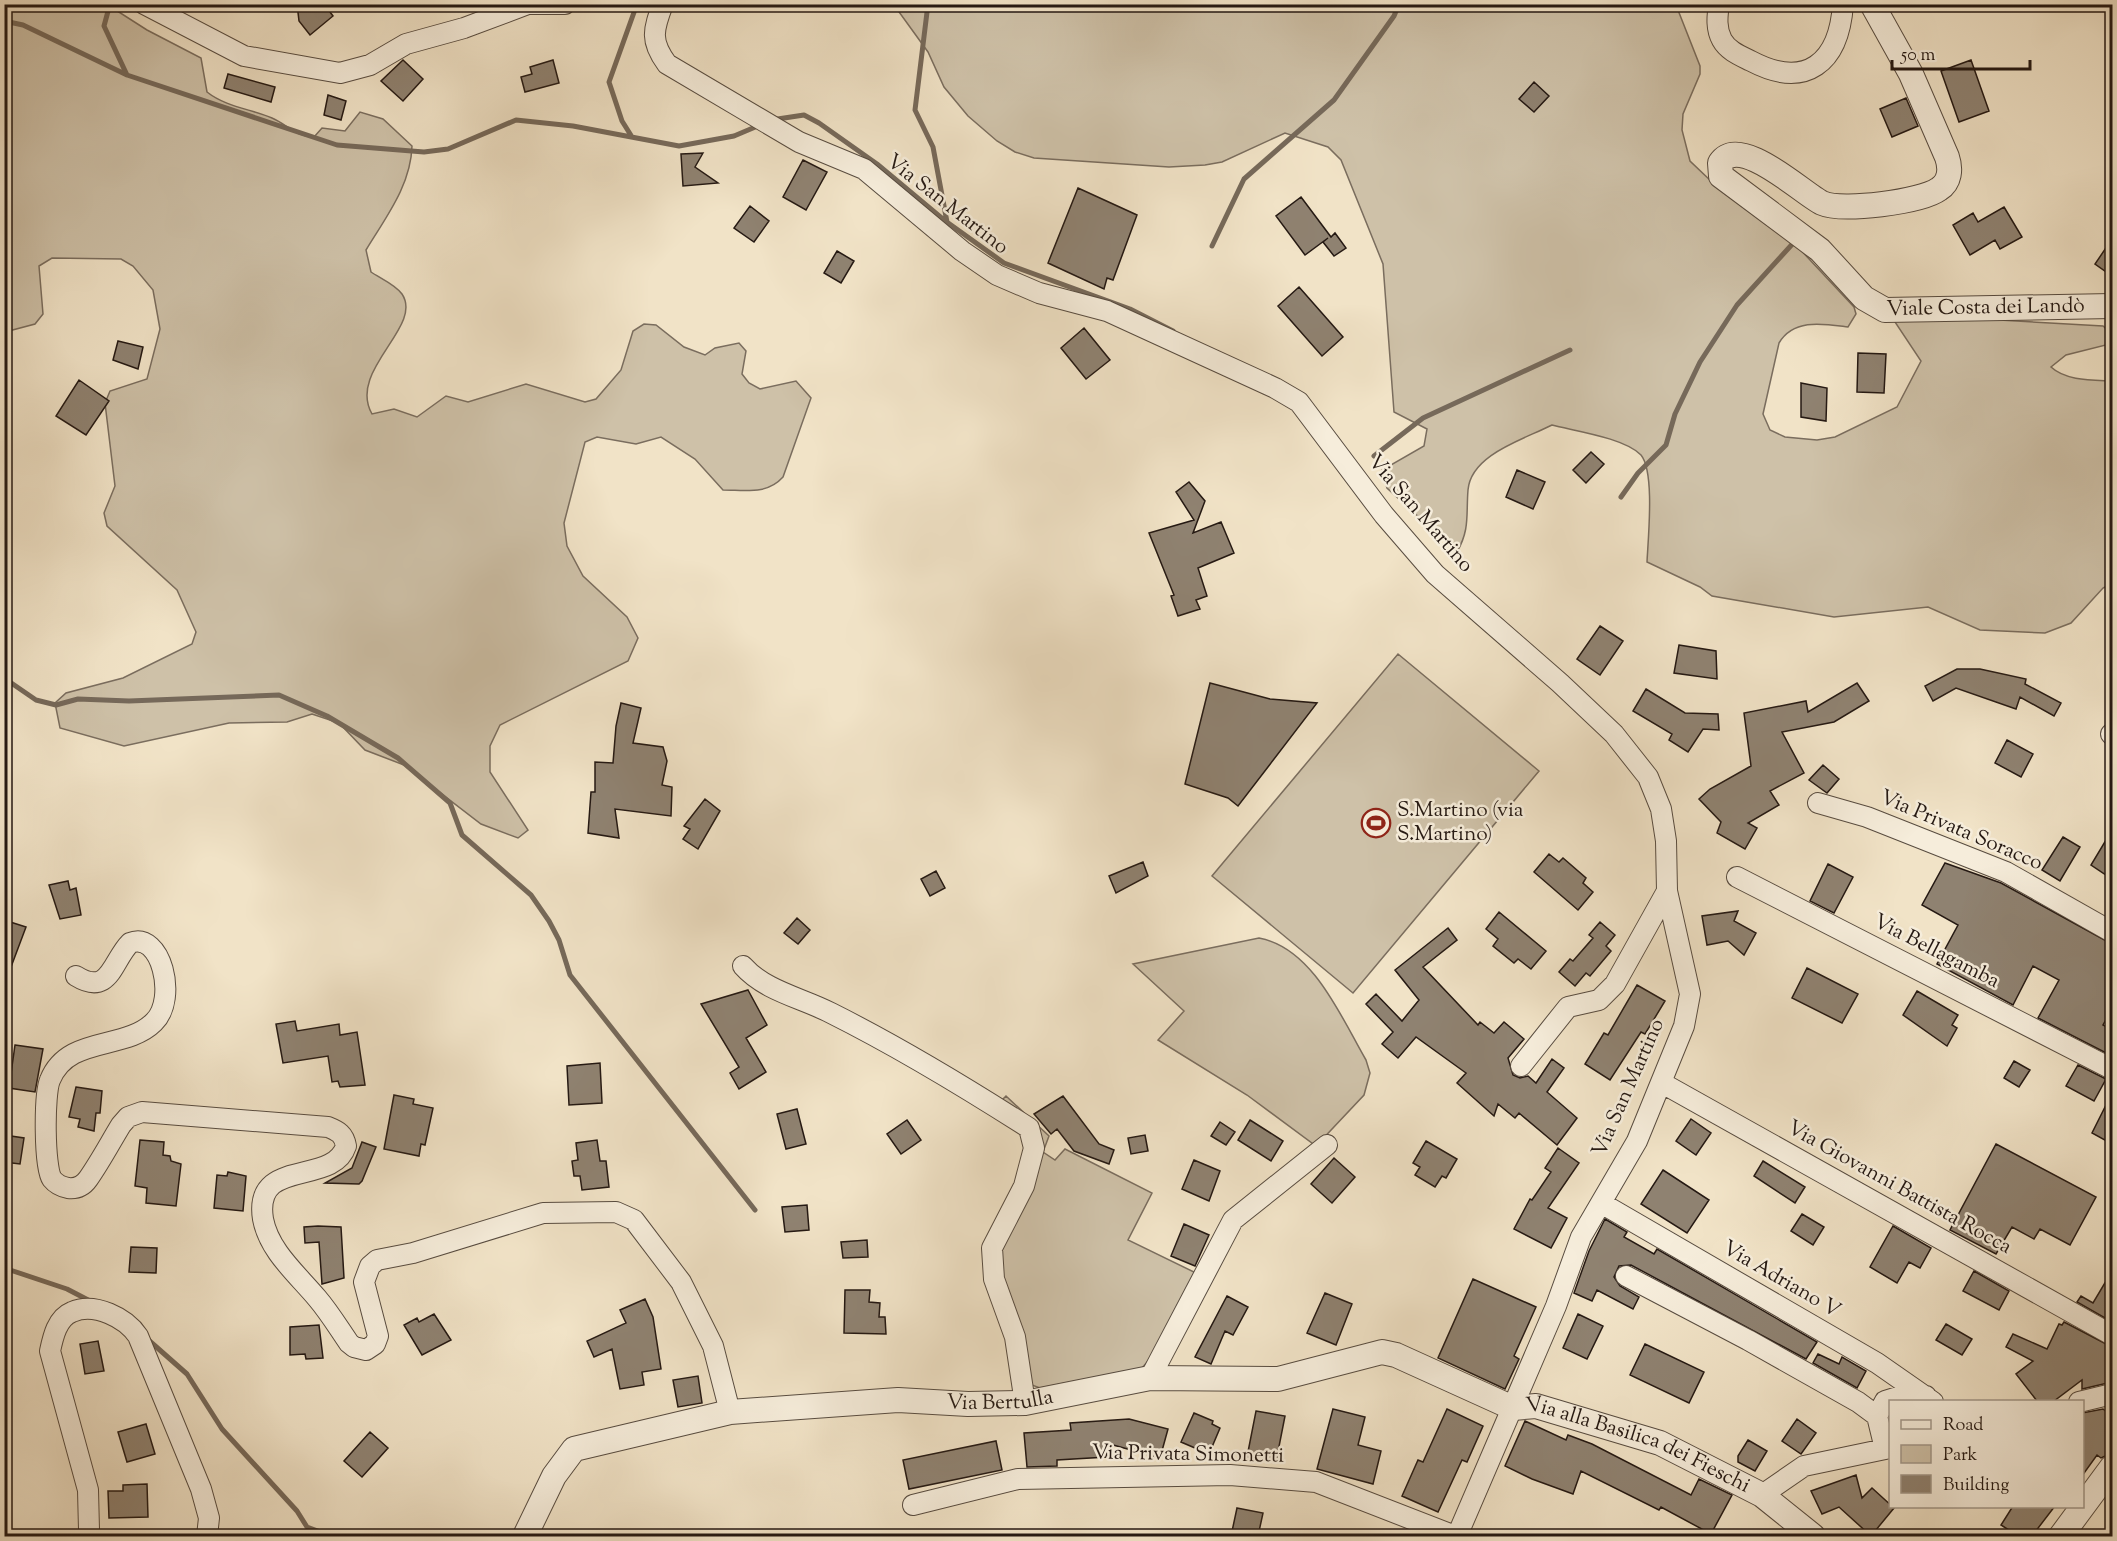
<svg xmlns="http://www.w3.org/2000/svg" width="2117" height="1541" viewBox="0 0 2117 1541" font-family="'Sorts Mill Goudy',serif">
  <style>
    .green { fill: #cec1a8; stroke: #7a6d5e; stroke-width: 1.5 }
    .lines { fill: none; stroke-linecap: round; stroke-linejoin: round }
    .stream { stroke: #76695a; stroke-width: 5 }
    .building { fill: #8f8271; stroke: #251913; stroke-width: 1.5 }
    .minor-casing { stroke: #584c40; stroke-width: 22 }
    .tertiary-casing { stroke: #584c40; stroke-width: 26 }
    .minor { stroke: #f6eddb; stroke-width: 20 }
    .tertiary { stroke: #f6eddb; stroke-width: 24 }
    .labels { text-anchor: middle; dominant-baseline: central; stroke-width: 5; stroke-linejoin: round; paint-order: stroke }
    .street-label { font-size: 21px; fill: #251913; stroke: #f6eddb }
    .poi-label { font-size: 21px; fill: #251913; stroke: #f6eddb; text-anchor: start }
  </style>
  <rect width="100%" height="100%" fill="#f1e3c7"/>
  <filter id="stains"><feTurbulence type="fractalNoise" baseFrequency=".00333" numOctaves="4"/><feColorMatrix values="0 0 0 0 .2 0 0 0 0 .09 0 0 0 0 .02 0 0 0 .5 -.17"/></filter>
  <radialGradient id="worn" r=".72"><stop offset=".6" stop-color="#630" stop-opacity="0"/><stop offset="1" stop-color="#630" stop-opacity=".3"/></radialGradient>
  <!-- green -->
  <path class="green" d="M5,5H108L147,30L201,58L207,92C226,107 251,109 272,118C288,125 296,137 314,137L322,128L345,131L360,112L383,119L412,146C411,185 386,217 366,250L371,272C380,278 396,285 402,294C424,327 347,370 372,414L394,409L417,417L446,396L468,402L526,384L585,402L596,399L621,370L633,331L644,324L656,325L684,347L705,355L715,348L739,343L746,351L742,374L749,383L760,389L796,381L811,398L783,477C767,495 745,490 723,490L695,459L661,437L636,444L597,437L585,442L564,523L567,546L583,576L627,617L638,638L628,661L500,725L490,746V772L528,830L518,838L481,824L404,765L365,750L339,723L312,714L287,722L229,723L124,746L60,728L55,703L66,693L123,678L192,644L196,632L177,590L107,526L104,513L115,486L105,403L110,391L147,379L160,329L153,290L133,266L121,259L52,258L39,266L43,314L35,324L5,332Z
    M894,5H1676L1700,66V74L1683,114L1682,130L1690,161L1712,182L1796,245L1854,307L1856,314L1848,327C1824,324 1794,318 1779,343L1763,414L1770,430L1785,437L1817,440L1835,437L1897,407L1921,361L1893,319L1945,317L2103,326L2112,334L2110,344L2066,355L2051,367C2066,381 2093,380 2112,381V583L2103,588L2071,623L2045,633L1980,630L1928,607L1834,617L1712,596L1700,587L1647,562C1648,539 1655,472 1641,455C1625,438 1575,431 1552,425C1525,439 1471,454 1468,490C1466,516 1470,529 1457,552L1387,488L1382,470L1424,446L1427,429L1394,412L1383,264L1341,160L1328,147L1285,133L1222,162L1205,165L1169,167L1034,158L1015,152L997,141L968,116L944,87L928,52Z
    M1398,654L1539,771L1353,993L1212,876Z
    M1259,938C1313,948 1341,1017 1366,1060L1370,1073L1364,1095L1316,1146L1247,1095L1158,1040L1184,1011L1133,964Z
    M1006,1096L1049,1136L1043,1152L1055,1160L1065,1149L1152,1193L1128,1240L1198,1274L1148,1361L1142,1368L1040,1388L1029,1384L998,1273V1243L1037,1144L1000,1102Z"/>
  <g class="lines">
    <!-- stream -->
    <path class="stream" d="M110,4L104,26L127,75
      M928,4L915,110L933,147L947,222
      M4,21L23,25L127,75L337,145L424,152L448,149L516,120L573,126L679,146L734,136L760,125
      M771,120L804,115L819,123L877,164L944,220L1004,263L1130,309L1173,331
      M632,137L622,121L609,82L637,4
      M1212,246L1244,179L1334,100L1394,16L1399,4
      M1374,456L1423,418L1570,350
      M1621,497L1638,473L1666,445L1675,414L1700,362L1737,305L1796,240
      M4,678L36,700L56,705L78,699L129,701L279,695L327,716L398,758L450,803L462,835L531,895L549,921L559,940L570,975L755,1210
      M4,1268L67,1289L92,1302
      M145,1337L187,1374L222,1429L297,1511L307,1527L331,1536"/>
  </g>
  <!-- building -->
  <path class="building" d="M297,4H324L333,16L310,35L299,21Z
    M403,60L423,79L403,101L381,81Z
    M553,60L559,83L525,92L521,77L532,74L530,67Z
    M1971,60L1989,111L1959,122L1941,71Z
    M228,74L275,87L271,102L224,88Z
    M1534,82L1549,96L1534,112L1519,99Z
    M328,95L346,101L341,120L324,115Z
    M1906,98L1918,126L1892,137L1880,109Z
    M703,153L695,167L718,183L683,186L681,154Z
    M803,160L827,172L806,210L783,197Z
    M1078,188L1137,215L1113,280L1107,278L1104,289L1048,263Z
    M1301,197L1331,237L1335,233L1346,248L1334,256L1323,242L1328,238L1305,255L1276,216Z
    M750,206L769,221L754,242L734,228Z
    M2004,207L2022,237L2000,249L1995,240L1970,255L1953,225L1973,213L1978,222Z
    M2112,239V276L2095,264Z
    M837,251L854,261L841,283L824,273Z
    M1299,287L1343,337L1322,356L1278,306Z
    M1084,328L1110,360L1086,379L1061,348Z
    M118,341L143,347L138,369L113,360Z
    M1858,353L1886,354L1884,393L1857,392Z
    M79,380L109,401L86,435L56,416Z
    M1801,383L1827,388L1826,421L1801,417Z
    M1591,452L1604,464L1586,483L1573,470Z
    M1517,470L1545,482L1533,509L1506,497Z
    M1189,482L1205,501L1193,533L1221,522L1234,553L1198,568L1207,596L1196,600L1200,609L1178,616L1171,596L1174,595L1149,533L1194,520L1176,492Z
    M1600,626L1623,641L1600,675L1577,659Z
    M1679,645L1716,651L1717,679L1674,673Z
    M1957,669H1980L2026,679L2025,684L2061,703L2054,716L2020,697L2016,709L1956,688L1933,701L1925,686Z
    M1210,683L1270,699L1317,703L1238,806L1228,798L1185,784Z
    M1857,683L1869,701L1834,722L1782,732L1804,773L1770,791L1779,805L1748,823L1757,828L1745,849L1717,833L1721,822L1699,799L1710,789L1751,766L1744,713L1806,701L1808,712Z
    M1646,689L1685,713L1718,714L1719,730L1703,729L1688,752L1669,740L1672,734L1633,711Z
    M621,703L641,708L633,743L663,747L667,761L662,785L672,787L671,816L615,809L619,838L588,833L591,792H595V762L613,763L616,726Z
    M2007,740L2033,754L2021,777L1995,763Z
    M1823,765L1839,779L1827,793L1809,780Z
    M705,799L720,811L698,849L683,839L690,829L684,826Z
    M2112,830V879L2091,865Z
    M2063,837L2080,847L2060,881L2042,870Z
    M1549,854L1559,862L1563,858L1586,878L1583,883L1593,892L1578,910L1534,872Z
    M1143,862L1148,876L1116,893L1109,876Z
    M1945,863L2001,883L2112,944V1009L2103,1025L2112,1030V1056L2038,1018L2059,980L2033,966L2013,1005L1937,964L1958,925L1922,905Z
    M1828,864L1853,877L1834,913L1810,901Z
    M936,871L945,888L930,896L921,879Z
    M68,881L70,890L76,888L81,915L60,919L49,885Z
    M1738,911L1734,921L1756,933L1744,955L1728,941L1707,945L1702,916Z
    M1499,912L1546,951L1531,969L1518,959L1514,963L1493,946L1498,939L1486,929Z
    M797,918L810,930L798,944L784,933Z
    M4,920L26,927L8,975H4Z
    M1600,922L1615,935L1606,946L1611,951L1590,976L1586,973L1575,986L1559,972L1570,959L1573,961L1593,938L1589,935Z
    M1448,928L1457,940L1423,967L1478,1025L1480,1022L1494,1033L1504,1022L1524,1039L1508,1058L1513,1075L1520,1078L1528,1076L1536,1083L1552,1059L1564,1068L1547,1092L1577,1118L1557,1145L1519,1113L1515,1118L1498,1104L1494,1116L1457,1083L1466,1073L1416,1037L1398,1058L1382,1044L1393,1032L1366,1004L1376,994L1402,1021L1419,1000L1395,970Z
    M1807,968L1858,994L1842,1023L1792,998Z
    M1637,985L1665,1001L1645,1034L1641,1032L1610,1080L1585,1064L1604,1033L1608,1035Z
    M748,990L767,1025L746,1038L766,1072L739,1089L730,1073L739,1067L701,1004Z
    M1917,991L1958,1015L1952,1025L1957,1028L1947,1046L1903,1015Z
    M295,1021L297,1031L339,1024L340,1035L357,1032L365,1085L340,1087L338,1081L332,1082L328,1056L283,1063L276,1024Z
    M15,1045L43,1049L35,1092L9,1088Z
    M2014,1061L2030,1070L2019,1087L2004,1078Z
    M600,1063L602,1103L569,1105L567,1066Z
    M2078,1065L2106,1079L2094,1101L2066,1086Z
    M76,1087L102,1091L100,1113H96L94,1131L78,1127L80,1119L69,1117Z
    M2112,1093V1144L2092,1133Z
    M394,1095L414,1099L413,1104L433,1108L425,1145L421,1144L419,1156L384,1149Z
    M1063,1096L1099,1144L1114,1150L1109,1164L1074,1151L1057,1129L1051,1134L1034,1114Z
    M797,1109L806,1144L786,1149L777,1114Z
    M1691,1119L1711,1133L1696,1155L1676,1141Z
    M907,1120L921,1140L901,1154L887,1134Z
    M1250,1120L1283,1141L1271,1161L1238,1140Z
    M1220,1122L1235,1132L1226,1145L1211,1136Z
    M4,1135L24,1138L20,1164L4,1162Z
    M1145,1135L1148,1151L1131,1154L1128,1138Z
    M140,1140L164,1142L163,1155L170,1156L171,1161L181,1164L176,1206L146,1203L147,1188L135,1186Z
    M597,1140L600,1161H606L609,1187L582,1190L580,1176H574L572,1161L578,1160L576,1143Z
    M1426,1141L1457,1159L1446,1178L1442,1176L1435,1187L1415,1175L1420,1167L1413,1163Z
    M362,1142L376,1147L362,1181L359,1184L325,1183L352,1168Z
    M1996,1144L2096,1197L2070,1245L2040,1229L2034,1239L2012,1227L1996,1254L1950,1230Z
    M1558,1148L1579,1163L1548,1208L1567,1218L1551,1248L1514,1229L1530,1199L1532,1200L1551,1172L1545,1168Z
    M1334,1158L1355,1177L1332,1203L1311,1184Z
    M1194,1160L1220,1171L1209,1201L1182,1189Z
    M1763,1161L1805,1187L1795,1203L1754,1176Z
    M1663,1170L1709,1200L1687,1233L1641,1204Z
    M228,1172L246,1176L243,1211L214,1208L217,1175L227,1176Z
    M807,1205L809,1230L785,1232L782,1207Z
    M1802,1214L1824,1227L1813,1245L1791,1231Z
    M1605,1219L1627,1232L1624,1237L1654,1254L1657,1249L1817,1342L1806,1359L1631,1265L1619,1266L1614,1277L1620,1286L1639,1297L1633,1309L1597,1290L1592,1301L1574,1293L1589,1251Z
    M1184,1224L1209,1235L1195,1266L1171,1256Z
    M318,1226L341,1227L344,1278L322,1284L319,1242L305,1243L304,1227Z
    M1893,1226L1931,1248L1920,1268L1909,1262L1897,1283L1870,1267Z
    M867,1240L868,1257L843,1258L841,1242Z
    M131,1247L157,1248L156,1273L129,1272Z
    M1974,1271L2009,1291L1999,1310L1963,1291Z
    M2112,1271V1322L2077,1302L2081,1296L2093,1303Z
    M1473,1279L1536,1307L1514,1356L1519,1359L1505,1389L1438,1358Z
    M845,1290H870L869,1302L880,1303L879,1317H885L886,1334L844,1333Z
    M1325,1293L1352,1304L1336,1345L1307,1333Z
    M1227,1296L1248,1307L1233,1335L1225,1331L1211,1364L1195,1357Z
    M645,1299L653,1317L661,1369L642,1372L644,1385L620,1389L612,1349L594,1357L587,1341L626,1323L620,1310Z
    M434,1314L451,1340L422,1355L404,1325L417,1318L419,1322Z
    M1578,1314L1603,1326L1587,1359L1563,1348Z
    M2064,1322L2112,1347V1382L2082,1389V1380L2054,1401H2037L2016,1374L2033,1361L2006,1347L2013,1334L2047,1349L2059,1324L2062,1325Z
    M1946,1324L1972,1339L1962,1355L1936,1340Z
    M319,1325L323,1358L306,1359L305,1354L290,1355V1327Z
    M98,1341L104,1371L85,1374L80,1344Z
    M1645,1344L1704,1372L1689,1403L1630,1375Z
    M1818,1354L1839,1364L1842,1357L1866,1371L1857,1388L1813,1363Z
    M698,1376L702,1403L678,1407L673,1380Z
    M1333,1409L1365,1417L1358,1445L1381,1451L1373,1484L1317,1469Z
    M1447,1409L1483,1426L1467,1462L1462,1460L1438,1512L1402,1496L1418,1460L1423,1462Z
    M2103,1409L2112,1416V1453L2101,1458L2097,1455L2082,1476V1413Z
    M1256,1411L1285,1416L1276,1462L1247,1457Z
    M1194,1413L1213,1421L1212,1424L1220,1428L1209,1454L1181,1442Z
    M1129,1419L1168,1429L1160,1458L1106,1443L1107,1457L1057,1460V1466L1027,1467L1024,1433L1071,1430L1070,1423Z
    M1797,1419L1816,1433L1801,1454L1782,1441Z
    M1525,1421L1566,1440L1568,1435L1592,1444L1691,1495L1699,1479L1732,1495L1711,1534L1661,1507L1659,1510L1581,1471L1573,1494L1532,1479L1505,1466Z
    M146,1424L155,1454L127,1462L118,1432Z
    M370,1432L388,1448L362,1477L344,1461Z
    M1748,1440L1767,1451L1755,1471L1738,1462V1456Z
    M996,1441L1002,1470L909,1489L903,1460Z
    M1856,1475L1862,1498L1872,1488L1894,1508L1871,1536L1839,1507L1822,1514L1811,1491Z
    M147,1484L148,1517L109,1518L108,1491H123V1485Z
    M2013,1506H2055L2032,1536H2018L2001,1525Z
    M1237,1508L1263,1513L1258,1536H1231Z"/>
  <g class="lines">
    <!-- minor casing -->
    <g class="minor-casing">
      <path id="minor" d="M144,4L244,56L340,73L370,65L406,44L464,28L528,4
        M531,4H565
        M663,4C653,30 650,41 667,64L799,142L864,169L962,251L997,275L1039,293L1107,311L1275,388L1299,402L1384,515L1435,574L1560,683L1614,734L1648,777L1661,809L1666,841L1667,891L1690,994L1684,1026L1637,1141L1581,1237L1556,1306L1457,1536
        M1719,4C1717,17 1716,29 1722,40C1728,51 1741,56 1751,61C1806,90 1839,63 1843,4
        M2111,734L2112,735
        M1818,803L1867,817L2006,872L2112,932
        M1737,877L2112,1069
        M743,966C765,991 802,998 831,1013C899,1047 965,1087 1029,1128L1034,1148L1024,1186L992,1248L994,1279L1015,1337L1025,1403
        M76,976C110,997 112,961 130,943C161,930 178,999 154,1022C125,1051 68,1035 50,1080C44,1094 44,1167 52,1179C56,1184 63,1187 68,1188C76,1189 83,1186 88,1179C100,1162 110,1143 121,1125L128,1117L142,1112L328,1127C338,1131 344,1134 346,1146C333,1187 253,1156 263,1219C269,1251 297,1274 317,1298C329,1312 338,1327 349,1343L354,1347L366,1350L375,1344L378,1336L364,1282L370,1266L377,1260L413,1253L543,1213L616,1212L634,1220L681,1282L713,1346L730,1412
        M1521,1066L1568,1007L1599,1000L1615,984L1667,891
        M1662,1083L2112,1335
        M1601,1203L1877,1363L1933,1402
        M1626,1276L1748,1340L1858,1402L1877,1416L1885,1449
        M1150,1378L1233,1220L1327,1145
        M2079,1402L2112,1394
        M1877,1416L1885,1401L1901,1396H1926
        M1762,1495L1804,1466L1890,1448
        M913,1505L1018,1479L1230,1475L1316,1482L1455,1536
        M89,1530L88,1490L50,1351C53,1337 57,1318 72,1312C95,1302 126,1318 138,1336L201,1489L209,1518L207,1536"/>
    </g>
    <!-- tertiary casing -->
    <g class="tertiary-casing">
      <g id="tertiary">
        <path id="s1" d="M1872,4L1911,74L1947,157C1951,169 1950,182 1939,189C1921,202 1842,212 1822,203C1803,194 1740,133 1720,163L1721,176L1820,250L1864,298L1885,310L2112,306"/>
        <path id="s2" d="M525,1536L554,1476L574,1449L730,1412L898,1400L968,1404L1025,1403L1150,1378L1278,1379L1382,1352L1396,1355L1513,1408L1536,1406L1660,1443L1762,1495L1813,1536"/>
        <path d="M2061,1536L2112,1467"/>
      </g>
    </g>
    <!-- minor -->
    <use href="#minor" class="minor"/>
    <!-- tertiary -->
    <use href="#tertiary" class="tertiary"/>
  </g>
  <!-- icons -->
  <defs>
    <g id="stadium-ring" transform="scale(1.5)"><circle r="9.5" fill="#f6eddb" stroke="#8f2418" stroke-width="1.5"/><path d="M0-5a6.5 5 0 1 0 0 10a6.5 5 0 1 0 0-10ZM-3.5-1.8h7v3.6h-7Z" fill="#8f2418"/></g>
  </defs>
  <g fill-rule="evenodd">
    <use href="#stadium-ring" x="1376" y="823"/>
  </g>
  <g class="labels">
    <!-- street labels -->
    <g class="street-label">
      <text transform="translate(947 205) rotate(38)">Via San Martino</text>
      <text stroke="none"><textPath href="#s1" startOffset="771">Viale Costa dei Landò</textPath></text>
      <text transform="translate(1420 514) rotate(49)">Via San Martino</text>
      <text transform="translate(1961 831) rotate(23)">Via Privata Soracco</text>
      <text transform="translate(1936 952) rotate(27)">Via Bellagamba</text>
      <text transform="translate(1629 1088) rotate(-66)">Via San Martino</text>
      <text transform="translate(1899 1188) rotate(29)">Via Giovanni Battista Rocca</text>
      <text transform="translate(1781 1280) rotate(30)">Via Adriano V</text>
      <text stroke="none"><textPath href="#s2" startOffset="531">Via Bertulla</textPath></text>
      <text stroke="none"><textPath href="#s2" startOffset="1194">Via alla Basilica dei Fieschi</textPath></text>
      <text transform="translate(1188 1455) rotate(1)">Via Privata Simonetti</text>
    </g>
    <!-- poi labels -->
    <g class="poi-label">
      <text x="1397" y="811">S.Martino (via<tspan x="1397" dy="24">S.Martino)</tspan></text>
    </g>
  </g>
  <!-- margin -->
  <rect width="2117" height="1541" fill="none" stroke="#f1e3c7" stroke-width="24"/>
  <rect x="6" y="6" width="2105" height="1529" fill="none" stroke="#251913" stroke-width="3"/>
  <rect x="12" y="12" width="2093" height="1517" fill="none" stroke="#251913" stroke-width="1.5"/>
  <!-- legend -->
  <rect x="1889" y="1400" width="195" height="108" fill="#f6eddb" stroke="#a2988b" stroke-width="1.5"/>
  <rect x="1901" y="1420" width="30" height="9" fill="#f6eddb" stroke="#a2988b" stroke-width="1.5"/>
  <text x="1943" y="1430" font-size="18" fill="#251913">Road</text>
  <rect x="1901" y="1445" width="30" height="18" fill="#cec1a8" stroke="#a2988b" stroke-width="1.5"/>
  <text x="1943" y="1460" font-size="18" fill="#251913">Park</text>
  <rect x="1901" y="1475" width="30" height="18" fill="#8f8271" stroke="#a2988b" stroke-width="1.5"/>
  <text x="1943" y="1490" font-size="18" fill="#251913">Building</text>
  <!-- scale -->
  <path d="M1892 60v9h138v-9" fill="none" stroke="#251913" stroke-width="3"/>
  <text x="1901" y="60" font-size="18" fill="#251913" stroke="#f6eddb" stroke-width="4.5" paint-order="stroke">50 m</text>
  <rect width="100%" height="100%" filter="url(#stains)"/>
  <rect width="100%" height="100%" fill="url(#worn)"/>
</svg>
